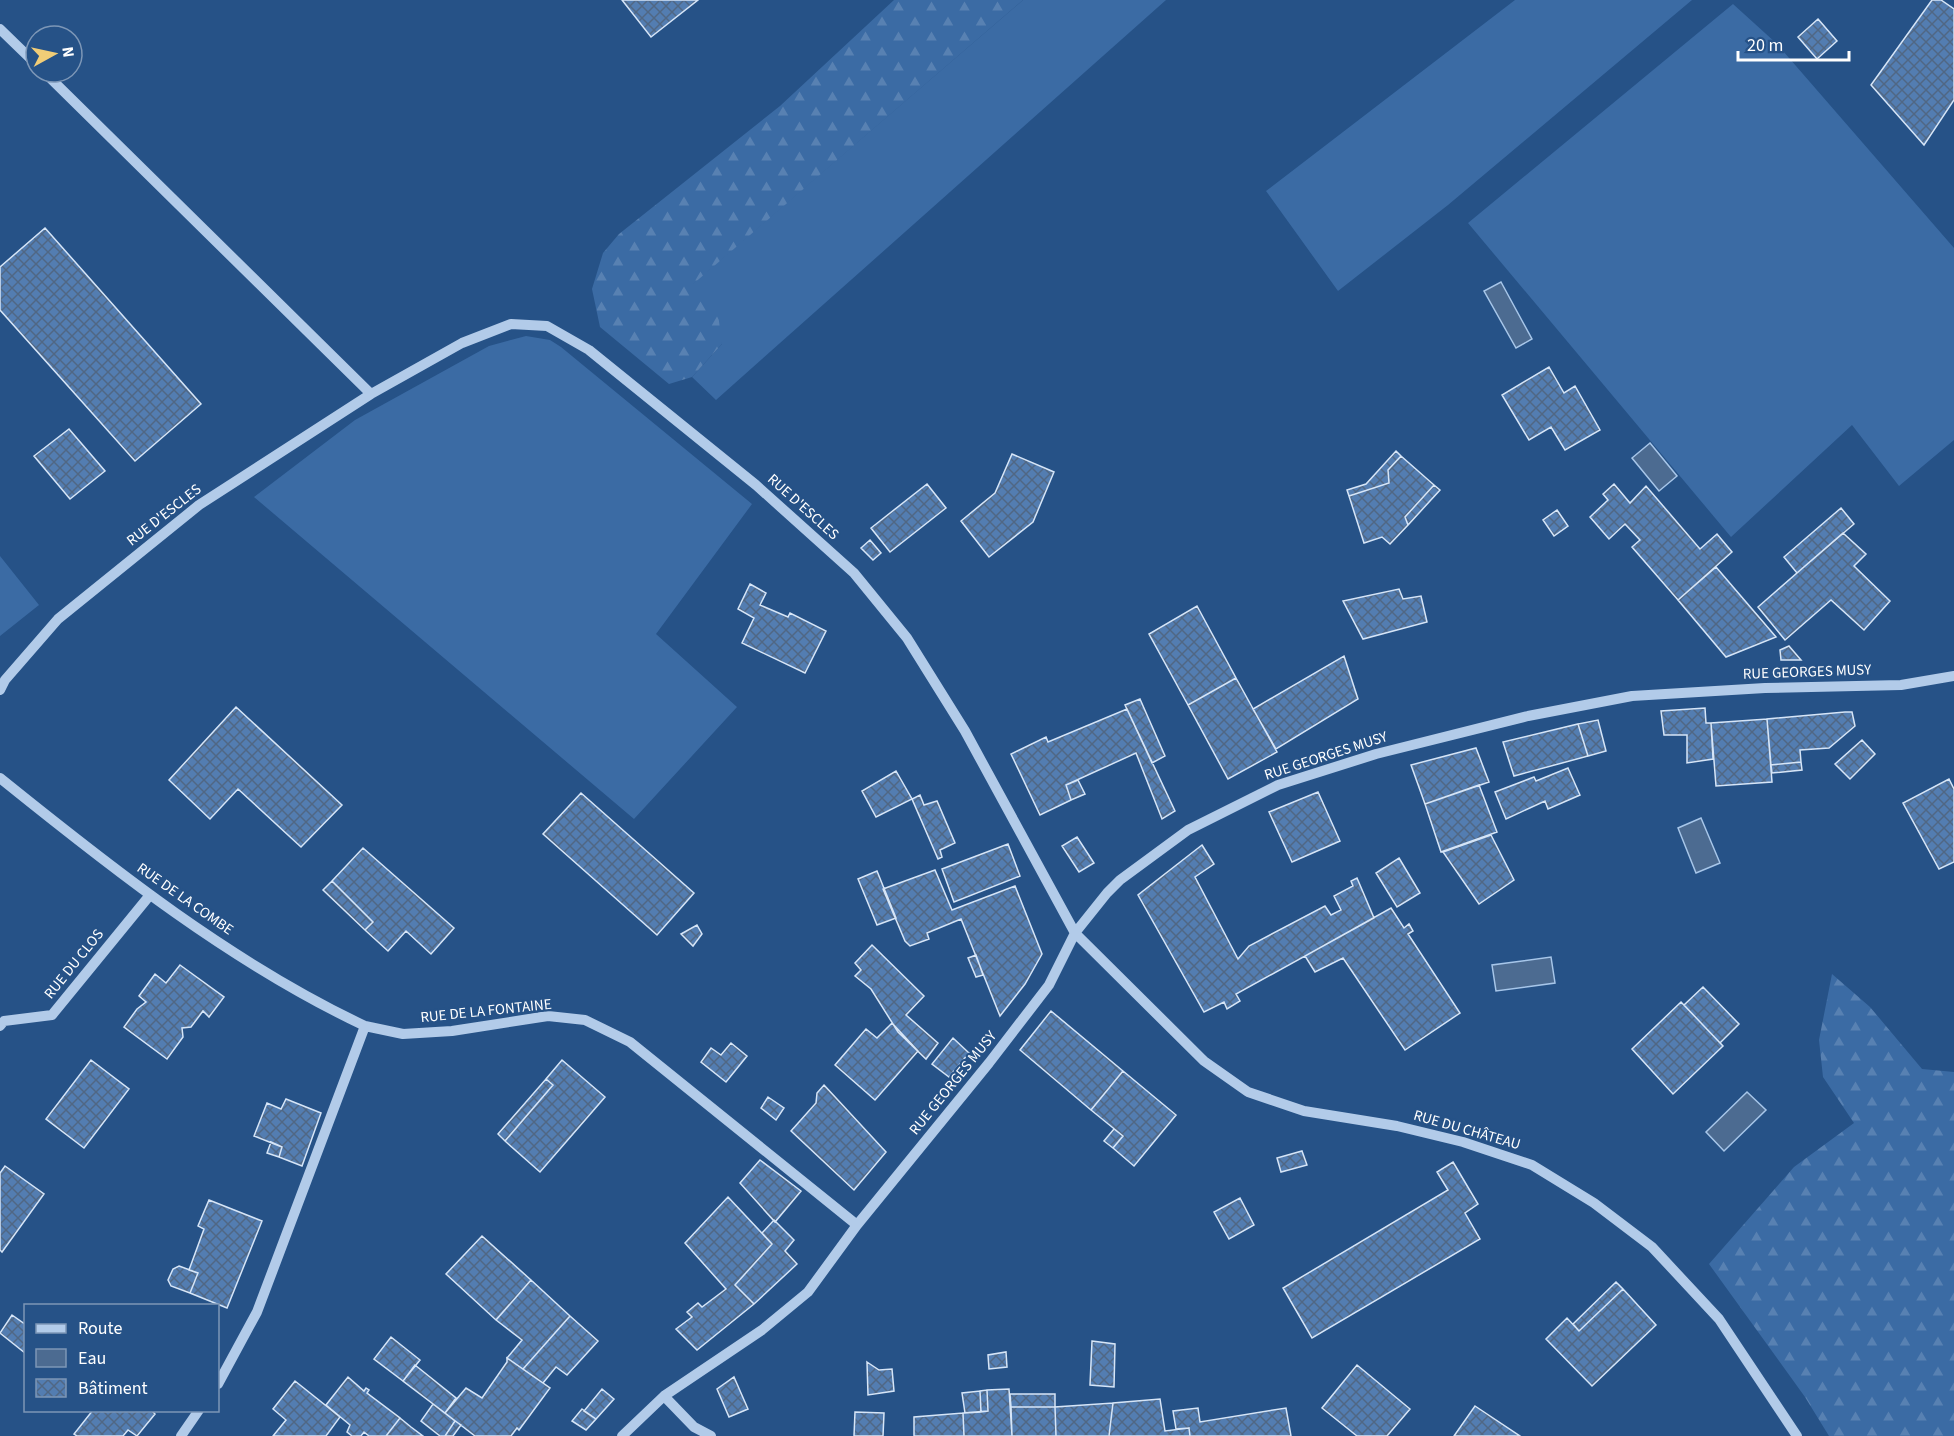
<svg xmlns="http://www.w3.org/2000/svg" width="1954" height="1436" viewBox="0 0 1954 1436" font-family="'Source Sans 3',sans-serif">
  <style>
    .grass { fill: #3b6ba4 }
    .forest { fill: url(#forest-firs) }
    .water { fill: #4c6b91; stroke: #a7c6e9; stroke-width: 1.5 }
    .building { fill: url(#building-cross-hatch); stroke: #d6e5f7; stroke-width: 1.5 }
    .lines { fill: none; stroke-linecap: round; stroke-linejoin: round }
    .minor { stroke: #b2cbe9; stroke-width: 10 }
    .labels { text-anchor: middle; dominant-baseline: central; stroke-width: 4.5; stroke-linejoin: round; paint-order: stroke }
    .street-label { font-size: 15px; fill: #fff; stroke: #265287 }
  </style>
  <defs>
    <pattern id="forest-firs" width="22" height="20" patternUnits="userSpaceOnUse" patternTransform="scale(1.5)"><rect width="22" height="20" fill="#3b6ba4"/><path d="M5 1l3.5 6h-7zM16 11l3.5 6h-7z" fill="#5881b2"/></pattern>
    <pattern id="building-cross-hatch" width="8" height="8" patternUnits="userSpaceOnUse" patternTransform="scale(1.5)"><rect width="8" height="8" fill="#537db1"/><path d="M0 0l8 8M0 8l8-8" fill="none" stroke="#506784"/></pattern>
  </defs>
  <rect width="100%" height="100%" fill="#265287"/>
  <!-- grass -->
  <path class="grass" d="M1023,0H1166L716,400L692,377L722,344L691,285Z
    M1515,0H1692L1448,205L1338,291L1266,191Z
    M1733,4L1776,43L1954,248V440L1899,486L1852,425L1731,537L1468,223Z
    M526,336L550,340L561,347L752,504L656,634L737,707L634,819L254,497L355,420L489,346Z
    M0,556L39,605L0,636Z"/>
  <!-- forest -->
  <path class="forest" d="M894,0H1023L692,285L718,314L722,344L692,377L669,384L600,327L592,289L603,253L619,234L780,106Z
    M1832,974L1870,1007L1922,1069L1954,1072V1436H1829L1805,1397L1709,1264L1794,1167L1854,1123L1823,1077L1819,1040Z"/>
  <!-- water -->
  <path class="water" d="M1501,282L1532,339L1516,348L1484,291Z
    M1650,443L1677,476L1659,491L1632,458Z
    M1701,818L1720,863L1696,873L1678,828Z
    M1551,957L1555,983L1496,991L1492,965Z
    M1747,1092L1766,1110L1724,1151L1706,1132Z"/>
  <!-- building -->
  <path class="building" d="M622,0H698L651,37Z
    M1932,0H1941L1954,9V100L1924,145L1871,85Z
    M1818,19L1837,41L1817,59L1798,37Z
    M45,228L201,404L135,461L0,310V267Z
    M1549,367L1564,393L1575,386L1600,430L1565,450L1551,427L1529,440L1502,395Z
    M69,429L105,471L70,499L34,456Z
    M1396,451L1401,456L1388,470L1389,483L1349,496L1347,490L1366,484Z
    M1012,454L1054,472L1033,522L989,557L961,521L995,493Z
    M1401,456L1434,485L1405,517L1408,525L1390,544L1382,537L1364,543L1349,496L1389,483L1388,470Z
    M927,484L946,508L890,552L871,528Z
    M1614,484L1630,503L1646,486L1700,549L1717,534L1732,552L1678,600L1632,547L1640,540L1625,524L1609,539L1590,517L1608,500L1603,494Z
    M1434,485L1440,490L1408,525L1405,517Z
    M1841,508L1854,524L1797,573L1784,557Z
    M1557,510L1568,526L1554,536L1543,520Z
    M1843,533L1866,554L1854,566L1890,601L1864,630L1831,600L1785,640L1758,607Z
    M870,540L881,553L873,560L861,548Z
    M1716,567L1776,637L1726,657L1678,600Z
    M750,584L766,593L760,605L788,617L790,613L826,631L805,673L742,643L754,618L738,609Z
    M1399,589L1403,599L1421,596L1427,622L1363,639L1343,601Z
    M1197,606L1236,678L1188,705L1149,634Z
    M1789,646L1801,660H1781L1780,650Z
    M1344,656L1358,699L1276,749L1253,709Z
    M1236,678L1277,752L1228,779L1188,705Z
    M1140,699L1165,756L1152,763L1125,705Z
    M236,707L342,805L301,847L238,789L210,819L169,780Z
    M1705,708L1706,723H1711L1713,759L1687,763V735H1664L1661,711Z
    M1127,709L1175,811L1162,819L1136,753L1066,785L1071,800L1040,815L1011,754L1046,737L1048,742Z
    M1845,712H1852L1855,726L1829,748L1800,750L1801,762L1771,765L1767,719Z
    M1767,719L1772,782L1716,786L1711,723Z
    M1598,720L1606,751L1588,756L1578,724Z
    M1578,724L1588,756L1514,776L1503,742Z
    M1862,740L1875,754L1850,779L1835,764Z
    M1476,748L1489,782L1425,804L1411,765Z
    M1801,762L1802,770L1772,773L1771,765Z
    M1568,768L1580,795L1548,809L1545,801L1506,819L1495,792L1534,777L1536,781Z
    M896,771L912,799L876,817L862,791Z
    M1949,779L1954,789V862L1939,869L1903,803Z
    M1078,780L1085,794L1071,800L1066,785Z
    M1479,785L1497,832L1441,852L1425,804Z
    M1318,792L1340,841L1292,862L1269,812Z
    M581,793L694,893L657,935L543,834Z
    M920,795L924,805L937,801L955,843L940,850L942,857L938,859L912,799Z
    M1491,835L1514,880L1479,904L1443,852Z
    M1077,837L1094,863L1079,872L1062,846Z
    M1008,844L1020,876L954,902L942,869Z
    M1202,845L1214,864L1195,877L1238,959L1249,946L1325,906L1331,915L1341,910L1334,896L1353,886L1351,881L1357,878L1374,918L1236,994L1240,1001L1227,1009L1224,1002L1204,1012L1138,895Z
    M363,848L454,928L431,954L406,931L388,951L365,930L373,922L332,881Z
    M1399,858L1420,893L1397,907L1376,873Z
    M935,870L952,910L1015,886L1042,954L1025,984L1000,1016L961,919L927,933L929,939L910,946L905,941L883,889Z
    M877,871L896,918L877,925L858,879Z
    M332,881L373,922L365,930L323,890Z
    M1391,908L1404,928L1409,924L1413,931L1408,934L1460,1013L1405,1050L1343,958L1315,972L1305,956Z
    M697,925L702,934L693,946L681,934Z
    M872,945L924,996L906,1015L938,1043L926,1059L898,1032L871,989L855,976L861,970L855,963Z
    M976,955L983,975L976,977L968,958Z
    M180,965L224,997L209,1017L203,1011L191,1027L182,1028L183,1037L167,1059L124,1027L137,1009L146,1002L139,996L155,974L166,983Z
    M1703,987L1739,1024L1720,1043L1684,1005Z
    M1681,1002L1723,1046L1673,1094L1632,1049Z
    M1051,1011L1123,1071L1091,1110L1020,1050Z
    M892,1023L918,1051L875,1100L835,1065L866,1029L877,1038Z
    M953,1038L969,1053L949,1077L932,1064Z
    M731,1043L747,1056L726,1082L701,1062L711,1048L721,1055Z
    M91,1060L129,1089L84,1148L46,1119Z
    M562,1060L605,1097L540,1172L505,1141L553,1085L546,1079Z
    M1123,1071L1176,1115L1134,1166L1113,1148L1123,1136L1091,1110Z
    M546,1079L553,1085L505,1141L498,1134Z
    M824,1085L886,1152L854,1190L791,1131L816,1103L817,1093Z
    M768,1097L784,1108L776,1120L761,1108Z
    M286,1099L321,1113L302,1166L279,1157L282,1147L254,1136L267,1103L281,1109Z
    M1114,1129L1123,1136L1113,1148L1104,1141Z
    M271,1142L282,1147L279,1157L267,1153Z
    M1302,1151L1307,1165L1281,1172L1277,1158Z
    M760,1160L801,1191L775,1222L740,1183Z
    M1453,1162L1478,1204L1465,1213L1480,1239L1312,1338L1283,1288L1448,1190L1437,1172Z
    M5,1166L44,1194L2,1252L0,1250V1173Z
    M728,1197L772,1244L735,1285L754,1304L697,1350L676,1329L692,1317L687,1312L698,1303L702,1307L726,1289L685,1243Z
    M1240,1198L1254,1225L1229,1239L1214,1212Z
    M209,1200L262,1221L227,1308L190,1293L198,1273L189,1270L204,1229L198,1226Z
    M774,1220L794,1240L785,1251L797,1264L754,1304L735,1285L772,1244L762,1233Z
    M482,1236L531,1280L496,1320L446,1274Z
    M179,1266L198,1273L190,1293L171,1286L168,1280L173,1269Z
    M531,1280L570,1316L523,1369L507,1358L522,1340L496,1320Z
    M1616,1282L1623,1289L1579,1331L1573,1324Z
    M1623,1289L1656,1325L1592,1386L1546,1339L1567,1318L1579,1331Z
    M12,1315L26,1325L25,1353L0,1333Z
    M570,1316L598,1341L567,1375L556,1367L543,1383L523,1369Z
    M391,1337L420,1360L403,1381L374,1359Z
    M1092,1341L1115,1344L1114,1387L1090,1385Z
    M1006,1352L1007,1367L989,1369L988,1355Z
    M507,1358L550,1388L519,1430L517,1428L511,1436H475L445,1413L466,1388L482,1398L507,1362Z
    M867,1362L879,1370L892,1369L894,1391L868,1395Z
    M415,1365L456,1398L445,1413L403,1381Z
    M1357,1365L1410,1409L1387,1436H1357L1322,1408Z
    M348,1377L364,1391L366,1388L369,1390L367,1393L400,1418L386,1436H369L364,1432L361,1436H352L347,1432L350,1425L326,1405Z
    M734,1377L748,1409L729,1417L717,1389Z
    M295,1381L340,1417L326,1436H273L286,1420L273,1409Z
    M602,1389L614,1399L596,1419L584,1411Z
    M1009,1389L1012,1436H964L963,1413L988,1411L987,1390Z
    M987,1390L988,1411L981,1412L980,1391Z
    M980,1391L981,1412L965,1413L962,1393Z
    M1010,1394H1055V1407H1011Z
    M1160,1399L1165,1431L1189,1428L1190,1436H1109L1113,1403Z
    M1113,1403L1109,1436H1056L1055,1407Z
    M433,1404L455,1421L445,1436H440L421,1421Z
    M1475,1406L1520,1436H1454Z
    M1011,1407H1055L1056,1436H1012Z
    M1198,1408L1200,1422L1286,1408L1291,1436H1190L1189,1428L1176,1429L1173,1411Z
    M582,1409L596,1419L586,1430L572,1421Z
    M93,1410H151L155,1414L137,1436L128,1430L123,1436H77L74,1434Z
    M855,1412L884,1413L883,1436H854Z
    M963,1413L964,1436H914V1417Z
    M400,1418L411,1427L423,1436H386Z
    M455,1421L461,1425L453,1436H445Z"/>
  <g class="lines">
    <!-- minor -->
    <path class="minor" d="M0,29L36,64
      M44,72L371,394
      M0,690L5,680L58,619L199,505L371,394L462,343L511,324L547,326L589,350L756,485L854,573L907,638L965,731L1075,933L1204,1061L1248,1092L1304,1111L1397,1126L1463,1142L1532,1165L1594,1203L1652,1247L1719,1319L1797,1436
      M0,778C114,870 232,963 365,1026
      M0,1026L4,1021L52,1015L150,895
      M218,1384L257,1312L365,1026L403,1034L452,1031L548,1016L585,1020L630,1042L857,1225
      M664,1396L694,1427L711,1436
      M181,1436L199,1410
      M622,1436L664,1396L762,1330L808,1292L857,1225L989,1063L1049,985L1075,933L1107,893L1120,880L1188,830L1278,785L1376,754L1528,716L1632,696L1765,688L1901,685L1954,676"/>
  </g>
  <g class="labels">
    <!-- street labels -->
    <g class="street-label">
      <text transform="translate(803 507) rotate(42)">RUE D'ESCLES</text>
      <text transform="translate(164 515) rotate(-38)">RUE D'ESCLES</text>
      <text transform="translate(1807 672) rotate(-2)">RUE GEORGES MUSY</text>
      <text transform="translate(1326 756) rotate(-18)">RUE GEORGES MUSY</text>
      <text transform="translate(185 899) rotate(35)">RUE DE LA COMBE</text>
      <text transform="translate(74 964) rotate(-51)">RUE DU CLOS</text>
      <text transform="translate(486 1011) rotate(-6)">RUE DE LA FONTAINE</text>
      <text transform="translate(953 1083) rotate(-51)">RUE GEORGES MUSY</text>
      <text transform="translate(1467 1130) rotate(16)">RUE DU CHÂTEAU</text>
    </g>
  </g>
  <!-- legend -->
  <rect x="24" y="1304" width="195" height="108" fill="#265287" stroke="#7d97b7" stroke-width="1.5"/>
  <rect x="36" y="1324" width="30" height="9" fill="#b2cbe9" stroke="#7d97b7" stroke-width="1.5"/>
  <text x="78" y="1334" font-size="18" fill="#ffffff">Route</text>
  <rect x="36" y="1349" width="30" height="18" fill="#4c6b91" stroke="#7d97b7" stroke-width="1.5"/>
  <text x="78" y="1364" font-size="18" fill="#ffffff">Eau</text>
  <rect x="36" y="1379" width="30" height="18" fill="url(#building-cross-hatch)" stroke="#7d97b7" stroke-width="1.5"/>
  <text x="78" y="1394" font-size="18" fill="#ffffff">Bâtiment</text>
  <!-- north arrow -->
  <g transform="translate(54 54) rotate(82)"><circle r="28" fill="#265287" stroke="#7d97b7" stroke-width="1.5"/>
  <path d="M0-4.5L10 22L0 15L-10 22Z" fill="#f1cd77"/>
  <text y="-9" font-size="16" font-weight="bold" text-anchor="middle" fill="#ffffff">N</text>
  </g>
  <!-- scale -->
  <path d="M1738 51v9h111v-9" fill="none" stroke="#ffffff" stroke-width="3"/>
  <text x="1747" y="51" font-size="18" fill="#ffffff" stroke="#265287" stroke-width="4.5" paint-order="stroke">20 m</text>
</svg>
